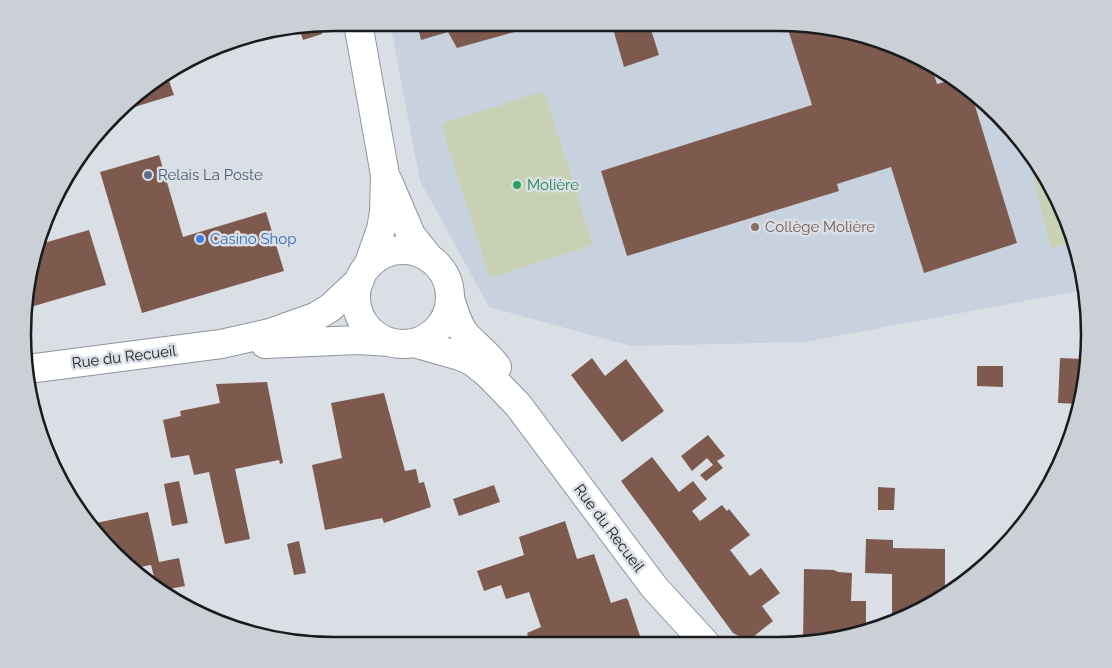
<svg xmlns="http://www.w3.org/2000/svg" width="1112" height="668" viewBox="0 0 1112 668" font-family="Raleway,sans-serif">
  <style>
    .built { fill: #c8d2de }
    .green { fill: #c9d1b4 }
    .building { fill: #7e5a4e }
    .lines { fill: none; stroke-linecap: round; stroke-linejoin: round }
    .secondary-casing { stroke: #8f949a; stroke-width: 30 }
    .secondary { stroke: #fff; stroke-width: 28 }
    .service-dot { fill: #5c6f8a; stroke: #dadfe6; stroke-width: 2 }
    .leisure-dot { fill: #2e9e5b; stroke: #dadfe6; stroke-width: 2 }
    .education-dot { fill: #8d6e63; stroke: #dadfe6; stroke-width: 2 }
    .shop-dot { fill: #3f7fe0; stroke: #dadfe6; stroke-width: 2 }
    .labels { text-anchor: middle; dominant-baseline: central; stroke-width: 5; stroke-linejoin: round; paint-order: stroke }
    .service-label { font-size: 15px; fill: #4e5e75; stroke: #dadfe6; text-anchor: start }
    .leisure-label { font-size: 15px; fill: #27864d; stroke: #dadfe6; text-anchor: start }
    .education-label { font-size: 15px; fill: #785e54; stroke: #dadfe6; text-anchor: start }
    .shop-label { font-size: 15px; fill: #366cbe; stroke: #dadfe6; text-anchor: start }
    .street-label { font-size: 15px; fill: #191b1d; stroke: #dadfe6 }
    .rim { fill: none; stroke: #191b1d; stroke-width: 2.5 }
  </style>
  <rect width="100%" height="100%" fill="#dadfe6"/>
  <!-- built -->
  <path class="built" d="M390,23H799L878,39L951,75L1037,161L1084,274V290L805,342L631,346L489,307L420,181Z"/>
  <!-- green -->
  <path class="green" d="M544,91L593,245L490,278L441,124Z
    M1026,150L1037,161L1071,242L1051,248Z"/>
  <!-- building -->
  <path class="building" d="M417,23H547L457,48L448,32L421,40Z
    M643,23H649L659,55L624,67L614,32Z
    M786,23H799L878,39L931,65L937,84L955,79L972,96L1017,243L924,273L891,167L837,184L839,191L627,256L601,171L812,105Z
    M320,25L322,34L303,40L299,28Z
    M167,75L174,95L121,111L145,87Z
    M159,155L183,237L266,212L284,271L142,313L100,172Z
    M89,230L106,285L27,308L37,245Z
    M592,358L605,376L626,359L664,411L622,442L571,375Z
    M1060,358L1083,359V395L1080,404L1058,403Z
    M977,366H1003V387L977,386Z
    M267,382L283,463L280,464L279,460L235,469L250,539L225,544L209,472L194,475L189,455L171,458L163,420L181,416L180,411L220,403L216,384Z
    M384,393L405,471L416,469L419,483L424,482L431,507L384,523L382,518L325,530L312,465L342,458L331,403Z
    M41,406L51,456L39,434L35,407Z
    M708,435L725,456L717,461L723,468L706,481L700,475L713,465L707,458L692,471L681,456Z
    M652,457L679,492L693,481L707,499L692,511L700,521L722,505L727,511L729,509L750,535L730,550L750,576L761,568L780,593L762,606L773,621L748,641L733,633L621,481Z
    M179,481L188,523L172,526L164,484Z
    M494,485L500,502L459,516L453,499Z
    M878,487L895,488L894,510H878Z
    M148,512L159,562L179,558L185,586L159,591L157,589L151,565L134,568L98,534L96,523Z
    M565,521L577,559L594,554L611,603L626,598L628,600L643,645H558L554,638L531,645L527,633L541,627L529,592L506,599L501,585L484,591L477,571L524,555L519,537Z
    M866,539L893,540V548L945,549V596L934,604L905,617L892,616V574L865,573Z
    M299,541L306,573L294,575L287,544Z
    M804,569L834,570L838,572L852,573L851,601H866V628H873V630L803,644Z"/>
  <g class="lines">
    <!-- secondary casing -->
    <g class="secondary-casing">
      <path id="secondary" d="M358,23L385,175L384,212L381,229L368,266
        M388,181L411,235L430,259
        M356 297a47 47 0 1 1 94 0a47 47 0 1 1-94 0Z
        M450,298C454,311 457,324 466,335C476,346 488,354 497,367
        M414,343L460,356L473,362L488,374L518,405L654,587L707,645
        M265,344L358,340L390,342
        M28,369L221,344L270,333L315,317L330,308L360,280"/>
    </g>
    <!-- secondary -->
    <use href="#secondary" class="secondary"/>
  </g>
  <!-- markers -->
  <circle class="service-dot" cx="148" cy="175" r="5"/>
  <circle class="leisure-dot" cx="517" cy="185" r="5"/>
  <circle class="education-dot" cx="755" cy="227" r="5"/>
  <circle class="shop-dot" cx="200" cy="239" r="5"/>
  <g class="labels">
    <!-- service labels -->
    <g class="service-label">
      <text x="158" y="175">Relais La Poste</text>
    </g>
    <!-- leisure labels -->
    <g class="leisure-label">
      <text x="527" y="185">Molière</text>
    </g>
    <!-- education labels -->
    <g class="education-label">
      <text x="765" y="227">Collège Molière</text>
    </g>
    <!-- shop labels -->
    <g class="shop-label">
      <text x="210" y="239">Casino Shop</text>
    </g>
    <!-- street labels -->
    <g class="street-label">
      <text transform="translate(124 357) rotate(-7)">Rue du Recueil</text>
      <text transform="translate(609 528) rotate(53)">Rue du Recueil</text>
    </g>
  </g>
  <!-- crop -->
  <path d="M0 0H1112V668H0ZM334 31H778A303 303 0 0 1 1081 334V334A303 303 0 0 1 778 637H334A303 303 0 0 1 31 334V334A303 303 0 0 1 334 31Z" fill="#cbcfd6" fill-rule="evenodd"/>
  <path class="rim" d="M334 31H778A303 303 0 0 1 1081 334V334A303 303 0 0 1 778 637H334A303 303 0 0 1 31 334V334A303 303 0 0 1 334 31Z"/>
</svg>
